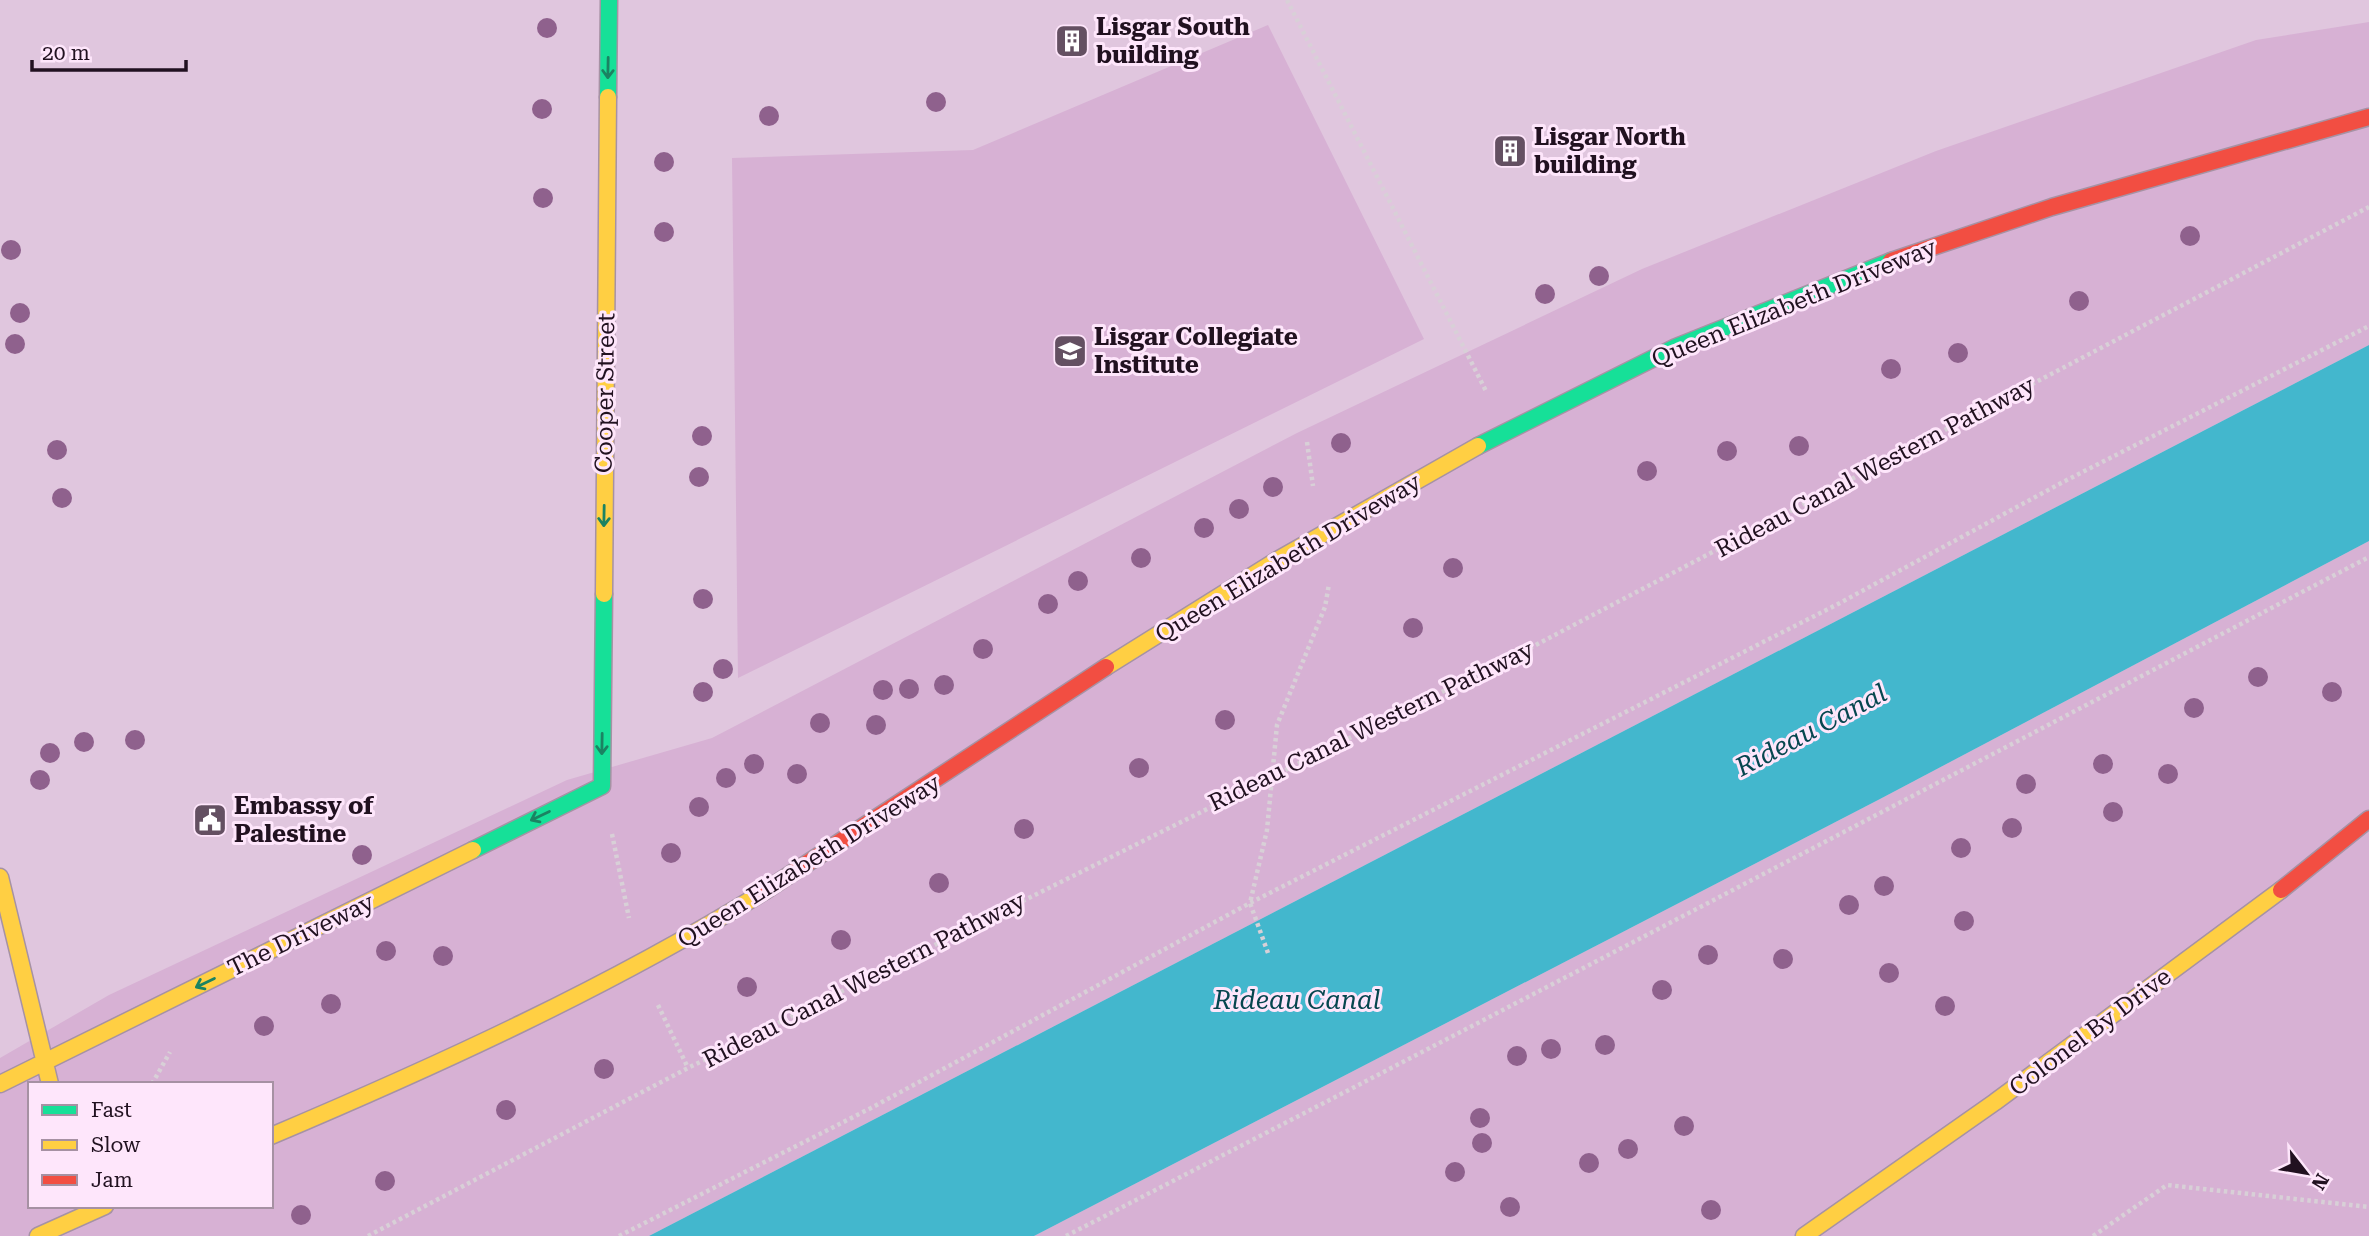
<svg xmlns="http://www.w3.org/2000/svg" width="2369" height="1236" viewBox="0 0 2369 1236" font-family="'Roboto Serif',serif">
  <style>
    .green { fill: #d7b1d4; fill-rule: evenodd }
    .water { fill: #43b7cd }
    .lines { fill: none; stroke-linecap: round; stroke-linejoin: round }
    .fast-casing { stroke: #a692a4; stroke-width: 19 }
    .slow-casing { stroke: #a692a4; stroke-width: 19 }
    .jam-casing { stroke: #a692a4; stroke-width: 19 }
    .path { stroke: #d8d0d7; stroke-width: 4.5; stroke-dasharray: 3.5 3.5; stroke-linecap: butt }
    .fast { stroke: #16e098; stroke-width: 16 }
    .slow { stroke: #ffcf43; stroke-width: 16 }
    .jam { stroke: #f24e42; stroke-width: 16 }
    .tree { fill: #8f618d }
    .oneway { stroke: #1b8362 }
    .labels { text-anchor: middle; dominant-baseline: central; stroke-width: 6; stroke-linejoin: round; paint-order: stroke }
    .poi-label { font-size: 24px; font-weight: bold; fill: #211120; stroke: #fee6fb; text-anchor: start }
    .street-label { font-size: 24px; fill: #211120; stroke: #fee6fb }
    .water-label { font-size: 26px; font-style: italic; fill: #06464f; stroke: #fee6fb }
  </style>
  <rect width="100%" height="100%" fill="#e0c6de"/>
  <!-- green -->
  <path class="green" d="M2369,22V345L649,1236H0V1058L109,995L567,780L712,738L1297,433L1642,269L1936,151L2256,40ZM30,1084H271V1206H30Z
    M1268,25L1424,339L738,678L732,158L973,150Z
    M2369,541V1236H1034L1880,799Z"/>
  <!-- water -->
  <path class="water" d="M2369,345V541L1880,799L1034,1236H649Z"/>
  <g class="lines">
    <!-- fast casing -->
    <g class="fast-casing">
      <path id="fast" d="M608,97L609,0
        M1478,446L1676,347L1891,261
        M473,850L602,786L604,594"/>
    </g>
    <!-- slow casing -->
    <g class="slow-casing">
      <path id="slow" d="M604,594L608,97
        M1106,667L1274,562L1478,446
        M0,877L50,1084
        M0,1084L473,850
        M271,1136C441,1064 607,988 765,891
        M38,1236L105,1206
        M1804,1236L1995,1102L2281,890"/>
    </g>
    <!-- jam casing -->
    <g class="jam-casing">
      <path id="jam" d="M1891,261L2052,207L2369,117
        M2281,890L2369,819
        M765,891L1106,667"/>
    </g>
    <!-- path -->
    <path class="path" d="M1287,0L1486,391
      M1307,442L1313,486
      M612,834L629,918
      M1268,953L1250,903L1267,830L1277,725L1325,607L1329,584
      M658,1005L688,1068
      M152,1084L170,1052
      M368,1236L688,1068L1530,648L2369,207
      M619,1236L871,1108L1250,903L1838,604L2063,482L2369,326
      M1066,1236C1502,1012 1935,784 2369,557
      M2093,1236L2167,1185L2369,1207"/>
    <!-- fast -->
    <use href="#fast" class="fast"/>
    <!-- slow -->
    <use href="#slow" class="slow"/>
    <!-- jam -->
    <use href="#jam" class="jam"/>
  </g>
  <!-- trees -->
  <g class="tree">
    <circle cx="547" cy="28" r="10"/>
    <circle cx="936" cy="102" r="10"/>
    <circle cx="542" cy="109" r="10"/>
    <circle cx="769" cy="116" r="10"/>
    <circle cx="664" cy="162" r="10"/>
    <circle cx="543" cy="198" r="10"/>
    <circle cx="664" cy="232" r="10"/>
    <circle cx="2190" cy="236" r="10"/>
    <circle cx="11" cy="250" r="10"/>
    <circle cx="1599" cy="276" r="10"/>
    <circle cx="1545" cy="294" r="10"/>
    <circle cx="2079" cy="301" r="10"/>
    <circle cx="20" cy="313" r="10"/>
    <circle cx="15" cy="344" r="10"/>
    <circle cx="1958" cy="353" r="10"/>
    <circle cx="1891" cy="369" r="10"/>
    <circle cx="702" cy="436" r="10"/>
    <circle cx="1341" cy="443" r="10"/>
    <circle cx="1799" cy="446" r="10"/>
    <circle cx="57" cy="450" r="10"/>
    <circle cx="1727" cy="451" r="10"/>
    <circle cx="1647" cy="471" r="10"/>
    <circle cx="699" cy="477" r="10"/>
    <circle cx="1273" cy="487" r="10"/>
    <circle cx="62" cy="498" r="10"/>
    <circle cx="1239" cy="509" r="10"/>
    <circle cx="1204" cy="528" r="10"/>
    <circle cx="1141" cy="558" r="10"/>
    <circle cx="1453" cy="568" r="10"/>
    <circle cx="1078" cy="581" r="10"/>
    <circle cx="703" cy="599" r="10"/>
    <circle cx="1048" cy="604" r="10"/>
    <circle cx="1413" cy="628" r="10"/>
    <circle cx="983" cy="649" r="10"/>
    <circle cx="723" cy="669" r="10"/>
    <circle cx="2258" cy="677" r="10"/>
    <circle cx="944" cy="685" r="10"/>
    <circle cx="909" cy="689" r="10"/>
    <circle cx="883" cy="690" r="10"/>
    <circle cx="703" cy="692" r="10"/>
    <circle cx="2332" cy="692" r="10"/>
    <circle cx="2194" cy="708" r="10"/>
    <circle cx="1225" cy="720" r="10"/>
    <circle cx="820" cy="723" r="10"/>
    <circle cx="876" cy="725" r="10"/>
    <circle cx="135" cy="740" r="10"/>
    <circle cx="84" cy="742" r="10"/>
    <circle cx="50" cy="753" r="10"/>
    <circle cx="754" cy="764" r="10"/>
    <circle cx="2103" cy="764" r="10"/>
    <circle cx="1139" cy="768" r="10"/>
    <circle cx="797" cy="774" r="10"/>
    <circle cx="2168" cy="774" r="10"/>
    <circle cx="726" cy="778" r="10"/>
    <circle cx="40" cy="780" r="10"/>
    <circle cx="2026" cy="784" r="10"/>
    <circle cx="699" cy="807" r="10"/>
    <circle cx="2113" cy="812" r="10"/>
    <circle cx="2012" cy="828" r="10"/>
    <circle cx="1024" cy="829" r="10"/>
    <circle cx="1961" cy="848" r="10"/>
    <circle cx="671" cy="853" r="10"/>
    <circle cx="362" cy="855" r="10"/>
    <circle cx="939" cy="883" r="10"/>
    <circle cx="1884" cy="886" r="10"/>
    <circle cx="1849" cy="905" r="10"/>
    <circle cx="1964" cy="921" r="10"/>
    <circle cx="841" cy="940" r="10"/>
    <circle cx="386" cy="951" r="10"/>
    <circle cx="1708" cy="955" r="10"/>
    <circle cx="443" cy="956" r="10"/>
    <circle cx="1783" cy="959" r="10"/>
    <circle cx="1889" cy="973" r="10"/>
    <circle cx="747" cy="987" r="10"/>
    <circle cx="1662" cy="990" r="10"/>
    <circle cx="331" cy="1004" r="10"/>
    <circle cx="1945" cy="1006" r="10"/>
    <circle cx="264" cy="1026" r="10"/>
    <circle cx="1605" cy="1045" r="10"/>
    <circle cx="1551" cy="1049" r="10"/>
    <circle cx="1517" cy="1056" r="10"/>
    <circle cx="604" cy="1069" r="10"/>
    <circle cx="506" cy="1110" r="10"/>
    <circle cx="1480" cy="1118" r="10"/>
    <circle cx="1684" cy="1126" r="10"/>
    <circle cx="1482" cy="1143" r="10"/>
    <circle cx="1628" cy="1149" r="10"/>
    <circle cx="1589" cy="1163" r="10"/>
    <circle cx="1455" cy="1172" r="10"/>
    <circle cx="385" cy="1181" r="10"/>
    <circle cx="1510" cy="1207" r="10"/>
    <circle cx="1711" cy="1210" r="10"/>
    <circle cx="301" cy="1215" r="10"/>
  </g>
  <!-- one-way arrows -->
  <defs><path id="oneway-shaft" d="M-6 0H5M1.5-3L5.5 0L1.5 3" fill="none" stroke-width="1.6" stroke-linecap="round" stroke-linejoin="round" transform="scale(1.75)"/></defs>
  <g class="oneway">
    <use href="#oneway-shaft" transform="translate(608 68) rotate(91)"/>
    <use href="#oneway-shaft" transform="translate(604 516) rotate(91)"/>
    <use href="#oneway-shaft" transform="translate(602 744) rotate(91)"/>
    <use href="#oneway-shaft" transform="translate(540 816) rotate(154)"/>
    <use href="#oneway-shaft" transform="translate(205 983) rotate(154)"/>
  </g>
  <!-- icons -->
  <defs>
    <g id="building-square" transform="scale(1.75)"><rect x="-9" y="-9" width="18" height="18" rx="4" fill="#645062" stroke="#fee6fb"/><path d="M-4-6H4V6H1V3H-1V6H-4ZM-2.5-4.3h1.7v1.8h-1.7ZM.8-4.3h1.7v1.8H.8ZM-2.5-1h1.7V.8h-1.7ZM.8-1h1.7V.8H.8Z" fill="#fff"/></g>
    <g id="school-square" transform="scale(1.75)"><rect x="-9" y="-9" width="18" height="18" rx="4" fill="#645062" stroke="#fee6fb"/><path d="M0-5L7-2L0 1L-7-2ZM-4 1L0 2.5L4 1V4Q0 6-4 4Z" fill="#fff"/></g>
    <g id="civic-square" transform="scale(1.75)"><rect x="-9" y="-9" width="18" height="18" rx="4" fill="#645062" stroke="#fee6fb"/><path d="M-.6-6.5H3V-4.5H.6V-3L4-1V1h2V6H-6V1h2V-1L-.6-3ZM-1.2 2.5V6h2.4V2.5Z" fill="#fff"/></g>
  </defs>
  <g fill-rule="evenodd">
    <use href="#building-square" x="1072" y="41"/>
    <use href="#building-square" x="1510" y="151"/>
    <use href="#school-square" x="1070" y="351"/>
    <use href="#civic-square" x="210" y="820"/>
  </g>
  <g class="labels">
    <!-- poi labels -->
    <g class="poi-label">
      <text x="1096" y="27">Lisgar South<tspan x="1096" dy="28">building</tspan></text>
      <text x="1534" y="137">Lisgar North<tspan x="1534" dy="28">building</tspan></text>
      <text x="1094" y="337">Lisgar Collegiate<tspan x="1094" dy="28">Institute</tspan></text>
      <text x="234" y="806">Embassy of<tspan x="234" dy="28">Palestine</tspan></text>
    </g>
    <!-- street labels -->
    <g class="street-label">
      <text transform="translate(1794 303) rotate(-22)">Queen Elizabeth Driveway</text>
      <text transform="translate(605 393) rotate(-89)">Cooper Street</text>
      <text transform="translate(1875 467) rotate(-28)">Rideau Canal Western Pathway</text>
      <text transform="translate(1288 558) rotate(-31)">Queen Elizabeth Driveway</text>
      <text transform="translate(1371 726) rotate(-26)">Rideau Canal Western Pathway</text>
      <text transform="translate(809 861) rotate(-32)">Queen Elizabeth Driveway</text>
      <text transform="translate(301 935) rotate(-26)">The Driveway</text>
      <text transform="translate(864 980) rotate(-27)">Rideau Canal Western Pathway</text>
      <text transform="translate(2090 1032) rotate(-37)">Colonel By Drive</text>
    </g>
    <!-- water labels -->
    <g class="water-label">
      <text transform="translate(1811 730) rotate(-28)">Rideau Canal</text>
      <text x="1297" y="1000">Rideau Canal</text>
    </g>
  </g>
  <!-- legend -->
  <rect x="28" y="1082" width="245" height="126" fill="#fee6fb" stroke="#a691a3" stroke-width="2"/>
  <rect x="42" y="1105" width="35" height="10" fill="#16e098" stroke="#a691a3" stroke-width="2"/>
  <text x="91" y="1117" font-size="21" fill="#211120">Fast</text>
  <rect x="42" y="1140" width="35" height="10" fill="#ffcf43" stroke="#a691a3" stroke-width="2"/>
  <text x="91" y="1152" font-size="21" fill="#211120">Slow</text>
  <rect x="42" y="1175" width="35" height="10" fill="#f24e42" stroke="#a691a3" stroke-width="2"/>
  <text x="91" y="1187" font-size="21" fill="#211120">Jam</text>
  <!-- north arrow -->
  <g transform="translate(2306 1173) rotate(121)" stroke="#fee6fb" stroke-width="5" paint-order="stroke">
  <path d="M0-5L12 26L0 18L-12 26Z" fill="#211120"/>
  <text y="-10" font-size="19" font-weight="bold" text-anchor="middle" fill="#211120">N</text>
  </g>
  <!-- scale -->
  <path d="M32 60v10h154v-10" fill="none" stroke="#211120" stroke-width="3.5"/>
  <text x="42" y="60" font-size="21" fill="#211120" stroke="#fee6fb" stroke-width="5" paint-order="stroke">20 m</text>
</svg>
